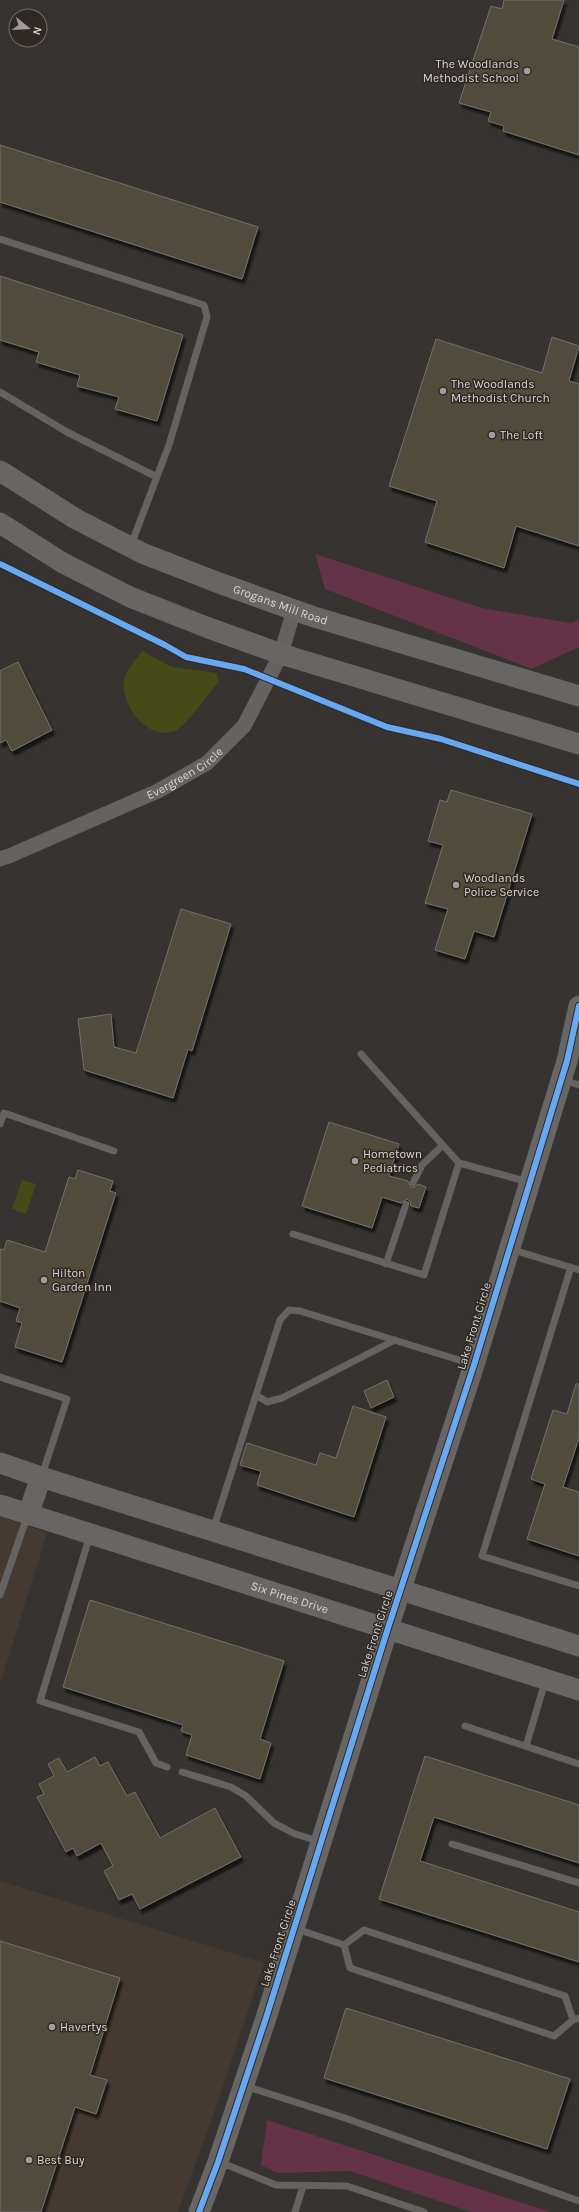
<svg xmlns="http://www.w3.org/2000/svg" width="579" height="2212" viewBox="0 0 579 2212" font-family="Karla,sans-serif">
  <style>
    .built { fill: #453a32 }
    .green { fill: #653347 }
    .water { fill: #444b16 }
    .building { fill: #514b3b; stroke: #72716e; filter: url(#shadow) }
    .lines { fill: none; stroke-linecap: round; stroke-linejoin: round }
    .lane { stroke: #646362; stroke-width: 7 }
    .street { stroke: #646362; stroke-width: 15 }
    .secondary { stroke: #686665; stroke-width: 21 }
    .cycleway-casing { stroke: #2f2824; stroke-width: 8 }
    .cycleway { stroke: #66a8f1; stroke-width: 6 }
    .poi-dot { fill: #a19d9a; stroke: #2f2824; stroke-width: 1.5 }
    .labels { text-anchor: middle; dominant-baseline: central; stroke-width: 3; stroke-linejoin: round; paint-order: stroke }
    .poi-label { font-size: 12px; fill: #dad6d3; stroke: #2f2824; text-anchor: start }
    .street-label { font-size: 12px; fill: #dad6d3; stroke: #2f2824 }
  </style>
  <defs>
    <filter id="shadow"><feDropShadow dx="2.5" dy="4.5" stdDeviation="1" flood-color="#0009"/></filter>
  </defs>
  <rect width="100%" height="100%" fill="#363330"/>
  <!-- built -->
  <path class="built" d="M0,1516L47,1533L0,1685Z
    M0,1881L264,1963L217,2104L178,2212H0Z"/>
  <!-- green -->
  <path class="green" d="M315,554L482,608L571,623L579,620V647L532,669L325,589Z
    M267,2120L550,2212H471L350,2171L277,2173L261,2165Z"/>
  <!-- water -->
  <path class="water" d="M142,651L172,667L217,673L219,681C211,691 186,725 177,730C149,743 120,706 124,680C125,671 137,659 142,651Z
    M22,1180L36,1184L26,1214L12,1209Z"/>
  <!-- building -->
  <path class="building" d="M504,0H564L552,39L579,47V155L503,131L504,126L488,121L491,112L459,103L491,6L502,9Z
    M0,145L258,227L242,279L0,202Z
    M0,276L183,335L157,421L115,409L119,397L77,386L80,375L36,362L39,352L0,340Z
    M552,337L579,346L569,381L579,384V546L516,526L504,568L425,542L437,501L389,486L436,339L542,373Z
    M18,662L52,730L12,751L6,740L0,743V671Z
    M451,790L532,814L494,937L474,931L465,959L435,950L448,909L425,903L443,845L428,841L440,800L447,802Z
    M181,909L231,924L192,1051L188,1049L173,1098L84,1070L78,1019L111,1014L114,1047L136,1053Z
    M329,1122L399,1144L389,1176L408,1181L411,1188L415,1187L418,1184L426,1187L419,1208L411,1206L410,1201L407,1199L401,1203L382,1197L372,1228L302,1206Z
    M78,1170L113,1181L110,1191L116,1193L62,1362L15,1347L22,1323L16,1321L20,1308L0,1301V1249L4,1250L7,1240L45,1252L69,1177L75,1179Z
    M387,1380L394,1397L371,1408L364,1391Z
    M576,1384H579V1438L563,1487L579,1492V1556L527,1539L545,1484L531,1479L553,1410L567,1414Z
    M353,1406L386,1417L354,1517L257,1485L261,1471L240,1465L247,1443L316,1465L320,1453L336,1458Z
    M90,1600L284,1661L260,1739L271,1743L260,1779L186,1755L192,1735L181,1731L183,1725L63,1687Z
    M425,1756L579,1805V1863L434,1817L420,1861L579,1912V1962L379,1899Z
    M95,1757L100,1766L108,1762L127,1796L135,1792L160,1838L215,1808L241,1857L140,1909L132,1894L119,1900L104,1871L113,1866L101,1843L77,1856L73,1848L66,1852L37,1797L44,1794L39,1784L54,1776L48,1764L59,1758L67,1772Z
    M0,1941L120,1978L90,2075L107,2080L96,2114L75,2107L41,2212H0Z
    M346,2008L570,2079L547,2149L324,2078Z"/>
  <g class="lines">
    <!-- lane -->
    <path class="lane" d="M0,239L204,305L207,317L169,445L131,545
      M0,392L67,432L157,477
      M361,1054L459,1163L529,1182
      M563,1080L579,1085
      M0,1124L4,1113L114,1151
      M413,1183L422,1165L442,1146
      M293,1234L424,1275L459,1163
      M510,1249L579,1270
      M386,1264L406,1204
      M571,1267L482,1556L579,1586
      M395,1340L282,1398L267,1402L256,1395L280,1320L289,1310L300,1311L472,1364
      M0,1377L67,1399L42,1475
      M213,1530L256,1395
      M90,1535L40,1701L139,1732L156,1763L167,1767
      M0,1595L27,1517
      M465,1726L579,1764
      M526,1746L545,1682
      M182,1772L231,1787L246,1796L274,1823L295,1834L319,1841
      M452,1844L579,1883
      M297,1929L344,1945
      M344,1945L350,1968L554,2036L573,2020L579,2018
      M344,1945L364,1930L565,1996L573,2020
      M245,2086L342,2117L579,2201
      M220,2162L276,2185L347,2186L424,2212
      M295,2212L303,2186"/>
    <!-- street -->
    <path class="street" id="s1" d="M0,859L9,856L158,791L207,763L244,726L281,654L294,610"/>
    <!-- secondary -->
    <g class="secondary">
      <path id="s2" d="M0,471L76,519L142,553L219,583L311,616L579,696"/>
      <path d="M0,523L63,563L130,597L206,627L281,654L579,744"/>
      <path d="M0,1463L41,1477L579,1646"/>
      <path id="s3" d="M0,1505L579,1690"/>
      <path d="M28,1515L41,1477"/>
      <path d="M199,2212L218,2162L266,2018L388,1628L474,1365L567,1061L579,1006"/>
    </g>
    <!-- cycleway casing -->
    <g class="cycleway-casing">
      <path id="cycleway" d="M0,564L165,645L186,657L244,669L387,727L441,739L579,784
        M199,2212L218,2162L266,2018L388,1628L474,1365L567,1061L579,1006"/>
    </g>
    <!-- cycleway -->
    <use href="#cycleway" class="cycleway"/>
  </g>
  <!-- markers -->
  <g class="poi-dot">
    <circle cx="527" cy="71" r="4"/>
    <circle cx="443" cy="391" r="4"/>
    <circle cx="492" cy="435" r="4"/>
    <circle cx="456" cy="885" r="4"/>
    <circle cx="355" cy="1161" r="4"/>
    <circle cx="44" cy="1280" r="4"/>
    <circle cx="52" cy="2027" r="4"/>
    <circle cx="29" cy="2160" r="4"/>
  </g>
  <g class="labels">
    <!-- poi labels -->
    <g class="poi-label">
      <text x="519" y="64" text-anchor="end">The Woodlands<tspan x="519" dy="14">Methodist School</tspan></text>
      <text x="451" y="384">The Woodlands<tspan x="451" dy="14">Methodist Church</tspan></text>
      <text x="500" y="435">The Loft</text>
      <text x="464" y="878">Woodlands<tspan x="464" dy="14">Police Service</tspan></text>
      <text x="363" y="1154">Hometown<tspan x="363" dy="14">Pediatrics</tspan></text>
      <text x="52" y="1273">Hilton<tspan x="52" dy="14">Garden Inn</tspan></text>
      <text x="60" y="2027">Havertys</text>
      <text x="37" y="2160">Best Buy</text>
    </g>
    <!-- street labels -->
    <g class="street-label">
      <text stroke="none"><textPath href="#s2" startOffset="312">Grogans Mill Road</textPath></text>
      <text stroke="none"><textPath href="#s1" startOffset="204">Evergreen Circle</textPath></text>
      <text transform="translate(474 1326) rotate(-73)">Lake Front Circle</text>
      <text stroke="none"><textPath href="#s3" startOffset="304">Six Pines Drive</textPath></text>
      <text transform="translate(375 1634) rotate(-72)">Lake Front Circle</text>
      <text transform="translate(278 1943) rotate(-72)">Lake Front Circle</text>
    </g>
  </g>
  <!-- north arrow -->
  <g transform="translate(28 28) rotate(108)"><circle r="19" fill="#2f2824" stroke="#736e6a"/>
  <path d="M0-3L7 15L0 10L-7 15Z" fill="#a19d9a"/>
  <text y="-6" font-size="11" font-weight="bold" text-anchor="middle" fill="#dad6d3">N</text>
  </g>
</svg>
